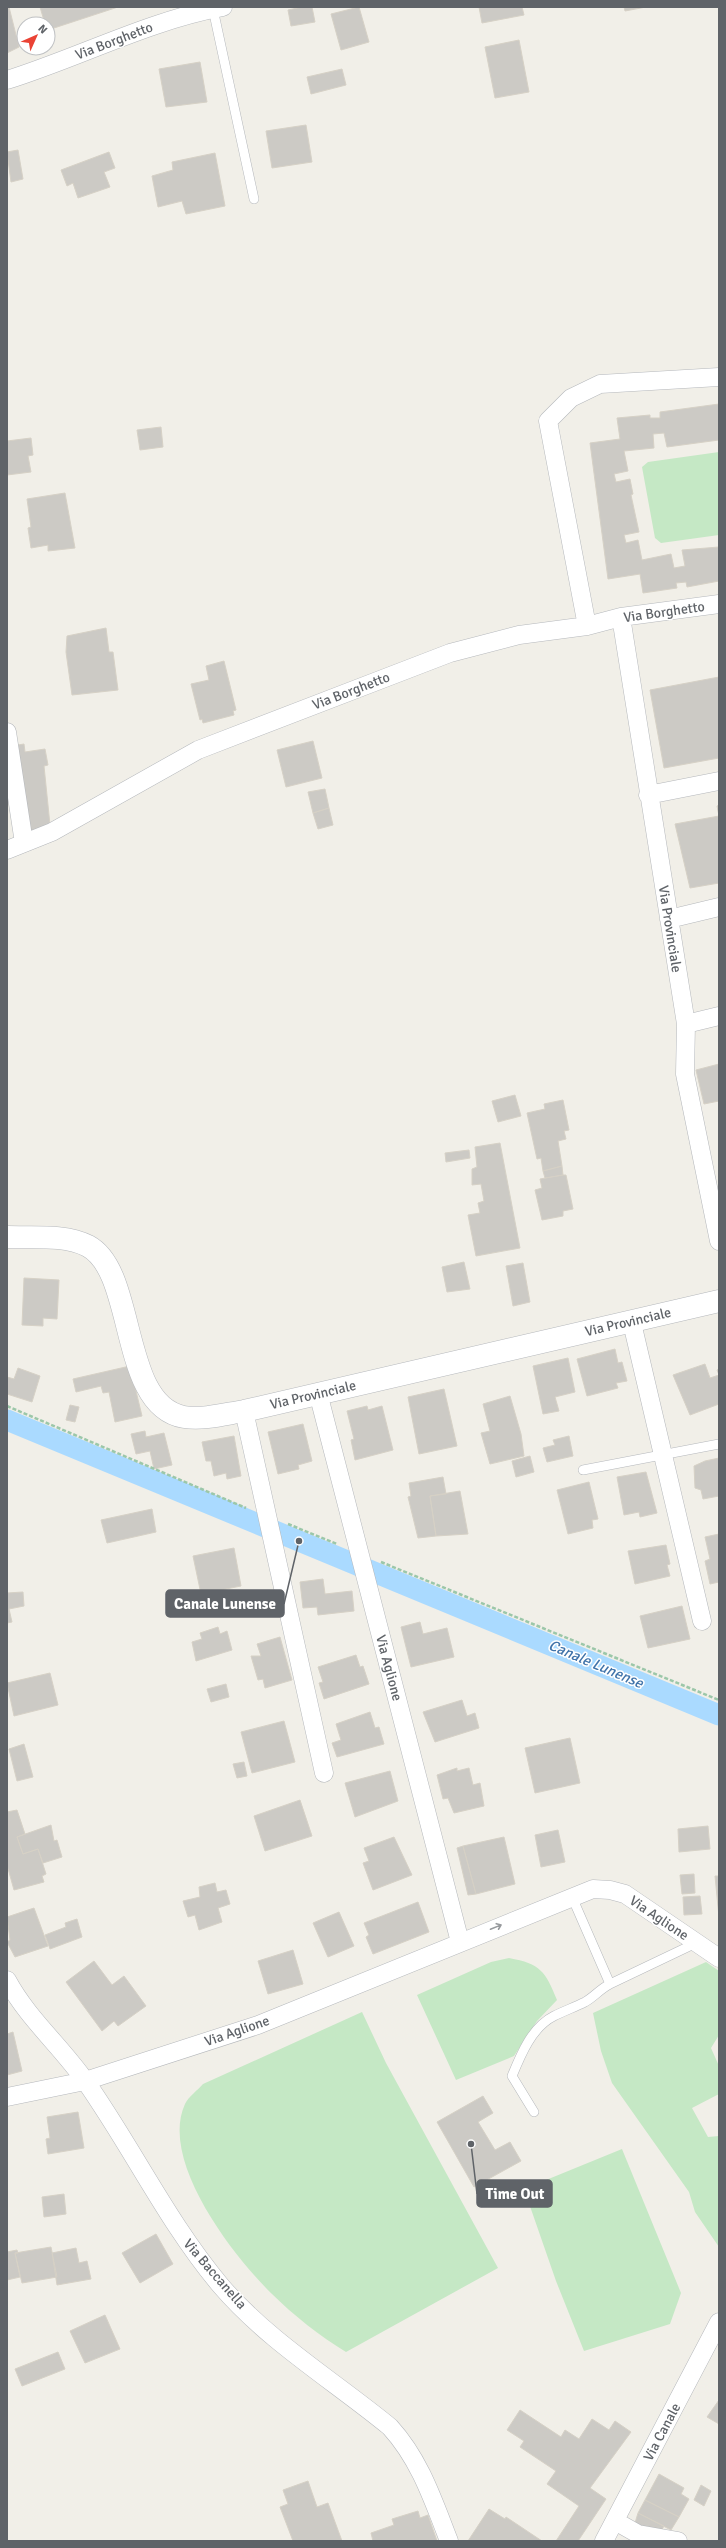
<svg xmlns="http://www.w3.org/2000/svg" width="726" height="2548" viewBox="0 0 726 2548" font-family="Signika,sans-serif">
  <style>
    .green { fill: #c5e8c5 }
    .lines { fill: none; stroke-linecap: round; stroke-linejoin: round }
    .canal { stroke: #aadaff; stroke-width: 21 }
    .building { fill: #cccac5; stroke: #d6d1c6 }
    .service-casing { stroke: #b5b8bc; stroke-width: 10 }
    .minor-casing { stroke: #b5b8bc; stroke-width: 19 }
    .tertiary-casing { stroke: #b5b8bc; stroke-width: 23 }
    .path { stroke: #9cc7a9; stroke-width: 2.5; stroke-dasharray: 4 2; stroke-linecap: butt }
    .service { stroke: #fff; stroke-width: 9 }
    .minor { stroke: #fff; stroke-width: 18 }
    .tertiary { stroke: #fff; stroke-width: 22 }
    .oneway { stroke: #979a9d }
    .labels { text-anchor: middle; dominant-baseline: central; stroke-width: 3; stroke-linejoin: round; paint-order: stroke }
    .street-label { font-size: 14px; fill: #5f6368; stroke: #fff }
    .water-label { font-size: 15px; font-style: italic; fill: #4174aa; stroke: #fff }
    .leader { fill: none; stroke: #5f6368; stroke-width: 1.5 }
    .callout-dot { fill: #5f6368; stroke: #fff; stroke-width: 1.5 }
    .callout { fill: #5f6368; stroke: #5f6368; stroke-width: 1.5 }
    .callout-label { font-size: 15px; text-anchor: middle; font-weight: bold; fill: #fff }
  </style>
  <rect width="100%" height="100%" fill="#f1efe8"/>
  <!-- green -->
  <path class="green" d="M719,452V535L661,543L655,538L642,467L648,462Z
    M509,1958C541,1964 545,1971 557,2000L537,2021L514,2056L456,2080L417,1995L491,1962Z
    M706,1962L719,1971V2035L711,2048L719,2066V2094L692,2108L708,2137L719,2136V2247L695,2212L689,2192L612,2083L601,2051L593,2013Z
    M362,2012L386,2063L498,2268L346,2352C320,2336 293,2315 272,2294C233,2256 159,2160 185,2104C188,2097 198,2090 203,2084Z
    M622,2149L681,2293L670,2324L584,2351L556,2281L524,2189Z"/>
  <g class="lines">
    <!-- canal -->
    <path class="canal" d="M7,1420L719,1715"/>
  </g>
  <!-- building -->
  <path class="building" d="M7,7H9L19,47L7,53Z
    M40,7H118L48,30V24H45Z
    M302,7H312L315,22L291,26L288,10Z
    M359,7L369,42L341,50L331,14Z
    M479,7H522L524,15L482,23Z
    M624,7H646L625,11Z
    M519,40L529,92L495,98L485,47Z
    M200,62L207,102L166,107L159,69Z
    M342,69L346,85L311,94L307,77Z
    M306,125L312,162L272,168L266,131Z
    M18,150L23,179L11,182L7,152Z
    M109,152L115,168L104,172L110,187L78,198L73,183L67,186L61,170Z
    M215,153L225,206L186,214L182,201L158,207L152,176L173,170L172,162Z
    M719,404V440L667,447L664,433L653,434L654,448L624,451L628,471L614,474L616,482L630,479L633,494L631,495L639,532L624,535L626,543L638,540L642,560L671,554L674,568L685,566L682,550L719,547V581L687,587L686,582L676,583L677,588L643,593L640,574L608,579L590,443L620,439L617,418L650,415V418H660V412Z
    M161,427L163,447L140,450L137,430Z
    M31,438L33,455L28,456L31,472L7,475V441Z
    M65,493L75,548L48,551V545L31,548L28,528L31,527L27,499Z
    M106,628L109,652H113L118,690L72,695L66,652L67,636Z
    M224,661L236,710L233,711L234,715L203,723L202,719L200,720L191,684L209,680L206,666Z
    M719,677V758L664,768L650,690Z
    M313,741L322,778L286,787L277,750Z
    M24,744L25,752L45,749L48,765L44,766L50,825L29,835L12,746Z
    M325,789L329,808L313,813L308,792Z
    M719,805V883L690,888L675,824L719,816L717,806Z
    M329,808L333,825L318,829L313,813Z
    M719,1064V1101L704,1104L696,1070Z
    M515,1095L521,1116L498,1122L492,1101Z
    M563,1100L569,1130L564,1131L566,1139L558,1141L562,1166L543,1171L541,1158L537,1159L527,1113L545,1109L544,1104Z
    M500,1143L520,1248L476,1256L468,1215L480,1213L478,1203L484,1201L481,1184L472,1185V1169L477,1167L475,1147Z
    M469,1150L470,1158L446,1162L445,1153Z
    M562,1166L563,1175L545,1178L543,1171Z
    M563,1175H566L573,1209L563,1211V1216L542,1220L535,1190L542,1188L540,1179Z
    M464,1262L470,1289L447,1292L442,1267Z
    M523,1263L530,1302L513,1306L506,1266Z
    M24,1278L59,1280L57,1319L43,1318V1326L22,1325Z
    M615,1349L618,1363L622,1362L627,1381L616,1383L618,1388L587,1396L577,1359Z
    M568,1358L575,1392L555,1397L559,1411L543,1414L533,1366Z
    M705,1364L710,1378L719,1375L717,1370L719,1369V1404L690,1415L673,1375Z
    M130,1366L142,1416L115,1422L109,1392L103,1393L101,1386L76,1392L73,1379Z
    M18,1368L40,1376L32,1402L7,1394V1377L14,1379Z
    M444,1389L457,1446L419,1454L408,1397Z
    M510,1396L521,1434L524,1456L490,1464L481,1433L490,1431L483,1404Z
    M70,1405L79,1407L75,1422L66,1420Z
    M367,1406L368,1410L382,1406L393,1450L355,1460L351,1440L354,1439L347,1411Z
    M303,1424L312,1461L298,1465L299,1469L278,1474L268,1432Z
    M145,1431L146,1437L164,1433L172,1465L154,1469L150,1451L136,1454L131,1434Z
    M234,1436L241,1476L227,1479L226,1473L214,1476L211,1461H206L202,1442Z
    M569,1436L573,1456L547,1462L543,1448L555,1445L553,1440Z
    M530,1456L534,1472L516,1477L512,1461Z
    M719,1458V1496L703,1499L701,1490L695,1488L694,1466L705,1461Z
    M646,1472L657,1513L640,1517L639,1512L624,1515L617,1477Z
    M443,1477L446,1494L430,1496L436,1536L418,1538L409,1501L408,1497L411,1496L409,1483Z
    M589,1482L598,1519L592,1520L593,1528L568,1534L557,1490Z
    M460,1491L468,1534L436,1536L430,1496Z
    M152,1509L156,1532L107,1543L101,1520Z
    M719,1534V1582L710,1584L705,1561L710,1559L705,1537Z
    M666,1545L670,1564L667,1565L670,1576L635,1584L628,1551Z
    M234,1548L241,1586L201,1594L193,1556Z
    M323,1579L325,1594L352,1591L354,1611L318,1615L317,1607L303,1608L300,1582Z
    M23,1592L24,1606L9,1609L12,1622L7,1623V1593Z
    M682,1606L690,1639L648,1648L640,1616Z
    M420,1622L423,1634L447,1628L454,1657L411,1667L401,1627Z
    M218,1627L220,1634L227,1631L232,1650L196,1661L192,1642L202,1639L200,1633Z
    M280,1637L292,1680L265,1688L263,1679L258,1680L251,1656H261L257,1644Z
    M356,1655L360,1667L363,1666L369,1684L324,1699L319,1683L323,1682L318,1667Z
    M50,1673L58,1705L14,1716L7,1683Z
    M226,1684L229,1697L211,1702L207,1689Z
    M462,1700L467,1716L475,1713L479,1728L435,1742L423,1712Z
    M370,1712L375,1728L379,1727L384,1744L337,1757L332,1743L341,1740L336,1724Z
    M284,1721L295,1762L252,1773L241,1732Z
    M570,1738L580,1783L535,1793L525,1748Z
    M24,1744L33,1777L17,1781L9,1749Z
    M244,1762L247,1776L237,1778L233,1764Z
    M457,1768V1771L469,1768L473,1785L480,1783L484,1806L454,1813L448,1798L443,1799L437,1775Z
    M390,1771L398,1801L355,1817L345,1783Z
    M300,1800L312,1836L265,1851L254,1816Z
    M17,1810L25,1834L17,1837L23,1854L38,1849L46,1874L42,1876L44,1882L14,1890L7,1865V1812Z
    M51,1825L54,1841L57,1840L62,1857L43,1863L38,1849L23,1854L17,1837Z
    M708,1826L710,1849L679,1852L678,1829Z
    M558,1830L565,1862L541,1867L535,1835Z
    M394,1837L412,1875L373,1890L363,1863L369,1861L364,1848Z
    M504,1837L515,1884L476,1894L463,1846Z
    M463,1846L476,1894L468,1895L457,1848Z
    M694,1874L695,1893L682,1894L680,1875Z
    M715,1876H719V1917Z
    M215,1883L217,1892L226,1890L230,1904L218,1908L222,1922L199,1930L195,1915L188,1917L183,1901L200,1897L199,1887Z
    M700,1896L702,1914L684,1915L683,1897Z
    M418,1902L429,1932L373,1954L366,1937L369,1935L364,1923Z
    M34,1908L48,1946L15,1957L7,1942L10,1940L7,1917Z
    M339,1912L354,1946L328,1957L313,1923Z
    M77,1919L82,1937L50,1949L45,1935L66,1927L65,1923Z
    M293,1950L303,1984L268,1994L258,1961Z
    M94,1961L112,1985L124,1976L146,2006L118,2026L114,2021L102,2031L66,1982Z
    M13,2032L22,2071L7,2075V2034Z
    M483,2096L493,2113L478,2122L495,2150L510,2142L521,2161L474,2187L437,2122Z
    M78,2112L84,2148L48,2154L46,2139L50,2138L47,2117Z
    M64,2194L66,2214L44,2217L42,2197Z
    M156,2234L173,2264L140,2283L122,2253Z
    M51,2247L57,2277L22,2283L15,2253Z
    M76,2248L79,2263L87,2261L91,2279L57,2285L52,2253Z
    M17,2250L18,2253H15L20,2277L7,2280V2252Z
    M105,2315L120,2349L85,2363L70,2331Z
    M58,2352L65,2369L22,2386L15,2369Z
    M719,2400V2424L707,2417Z
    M520,2410L561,2437L565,2430L579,2439L592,2419L609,2430L615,2421L631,2432L590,2488L606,2499L578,2541H556L579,2506L547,2484L556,2471L520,2447L524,2441L507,2430Z
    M659,2474L684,2488L681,2494L689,2499L679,2517L645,2500Z
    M308,2481L317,2507L328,2503L342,2541H293L280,2507L288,2504L283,2490Z
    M701,2485L711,2491L704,2506L694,2500Z
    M645,2500L679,2517L671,2530L638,2513Z
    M489,2509L505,2519L506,2517L542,2541H468Z
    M418,2511L420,2518L428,2515L437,2541H373L371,2533L394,2525L392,2519Z
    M638,2513L664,2526L660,2533L635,2523Z"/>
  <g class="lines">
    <!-- service casing -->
    <g class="service-casing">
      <path id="service" d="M213,9L254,199
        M583,1470L719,1444
        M572,1897L610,1984L696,1943
        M534,2112L512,2076C521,2054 532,2027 554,2016C564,2011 575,2007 585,2002C594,1997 600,1989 610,1984"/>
    </g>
    <!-- minor casing -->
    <g class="minor-casing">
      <path id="minor" d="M7,80C80,57 148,21 223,7
        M621,617L686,1024L685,1074L719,1241
        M587,626L548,421L571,398L600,384L719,377
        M7,732L24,843
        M648,795L719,781
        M7,850L52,832L198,750L450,653L519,635L587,626L621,617L719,604
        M669,919L719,907
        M686,1024L719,1016
        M632,1323L702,1621
        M318,1393L460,1942
        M244,1411L324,1773
        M7,1980C28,2019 61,2046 86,2082C133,2149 168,2223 221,2286C268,2341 334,2381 390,2427C420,2460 433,2500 449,2541
        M7,2097L85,2081L258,2025L593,1889L610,1890L625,1894L719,1958
        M615,2521L638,2534L678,2541
        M604,2541L719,2322"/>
    </g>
    <!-- tertiary casing -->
    <g class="tertiary-casing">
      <path id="tertiary" d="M7,1237C33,1238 65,1234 88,1246C137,1272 119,1406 184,1417C204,1420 225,1414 244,1411L719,1301"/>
    </g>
    <!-- path -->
    <path class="path" d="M7,1406L246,1508
      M288,1524L337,1544
      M381,1562L719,1700"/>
    <!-- service -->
    <use href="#service" class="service"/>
    <!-- minor -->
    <use href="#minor" class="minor"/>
    <!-- tertiary -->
    <use href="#tertiary" class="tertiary"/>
  </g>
  <!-- one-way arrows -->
  <defs><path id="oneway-shaft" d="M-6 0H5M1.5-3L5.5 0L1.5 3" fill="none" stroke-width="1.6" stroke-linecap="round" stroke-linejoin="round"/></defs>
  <use class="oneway" href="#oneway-shaft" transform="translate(496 1927) rotate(-22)"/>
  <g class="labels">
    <!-- street labels -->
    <g class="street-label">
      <text transform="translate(114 41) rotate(-21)">Via Borghetto</text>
      <text transform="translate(664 612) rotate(-8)">Via Borghetto</text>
      <text transform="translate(351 691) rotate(-21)">Via Borghetto</text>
      <text transform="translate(670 929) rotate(81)">Via Provinciale</text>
      <text transform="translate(628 1322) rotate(-13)">Via Provinciale</text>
      <text transform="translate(313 1395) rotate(-13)">Via Provinciale</text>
      <text transform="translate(389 1668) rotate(75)">Via Aglione</text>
      <text transform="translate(659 1918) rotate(34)">Via Aglione</text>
      <text transform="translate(237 2031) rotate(-19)">Via Aglione</text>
      <text transform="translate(215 2274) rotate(49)">Via Baccanella</text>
      <text transform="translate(662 2432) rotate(-62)">Via Canale</text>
    </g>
    <!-- water labels -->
    <g class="water-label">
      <text transform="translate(596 1664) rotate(23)">Canale Lunense</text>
    </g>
  </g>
  <!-- callouts -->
  <path class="leader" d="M299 1541L284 1604M471 2144L477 2194"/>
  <g class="callout-dot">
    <circle cx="299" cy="1541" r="4"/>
    <circle cx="471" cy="2144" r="4"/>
  </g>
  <g class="callout">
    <rect x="166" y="1590" width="118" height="27" rx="4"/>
    <rect x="477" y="2180" width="75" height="27" rx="4"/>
  </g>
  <g class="callout-label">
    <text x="225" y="1609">Canale Lunense</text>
    <text x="515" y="2199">Time Out</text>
  </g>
  <!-- border -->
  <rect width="726" height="2548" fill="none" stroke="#5f6368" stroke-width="16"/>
  <!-- north arrow -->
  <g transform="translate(36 36) rotate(45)"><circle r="19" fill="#ffffff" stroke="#bfc1c3"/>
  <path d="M0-3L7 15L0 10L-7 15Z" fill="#ea4335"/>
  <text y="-6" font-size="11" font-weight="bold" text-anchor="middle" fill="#5f6368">N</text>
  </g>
</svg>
